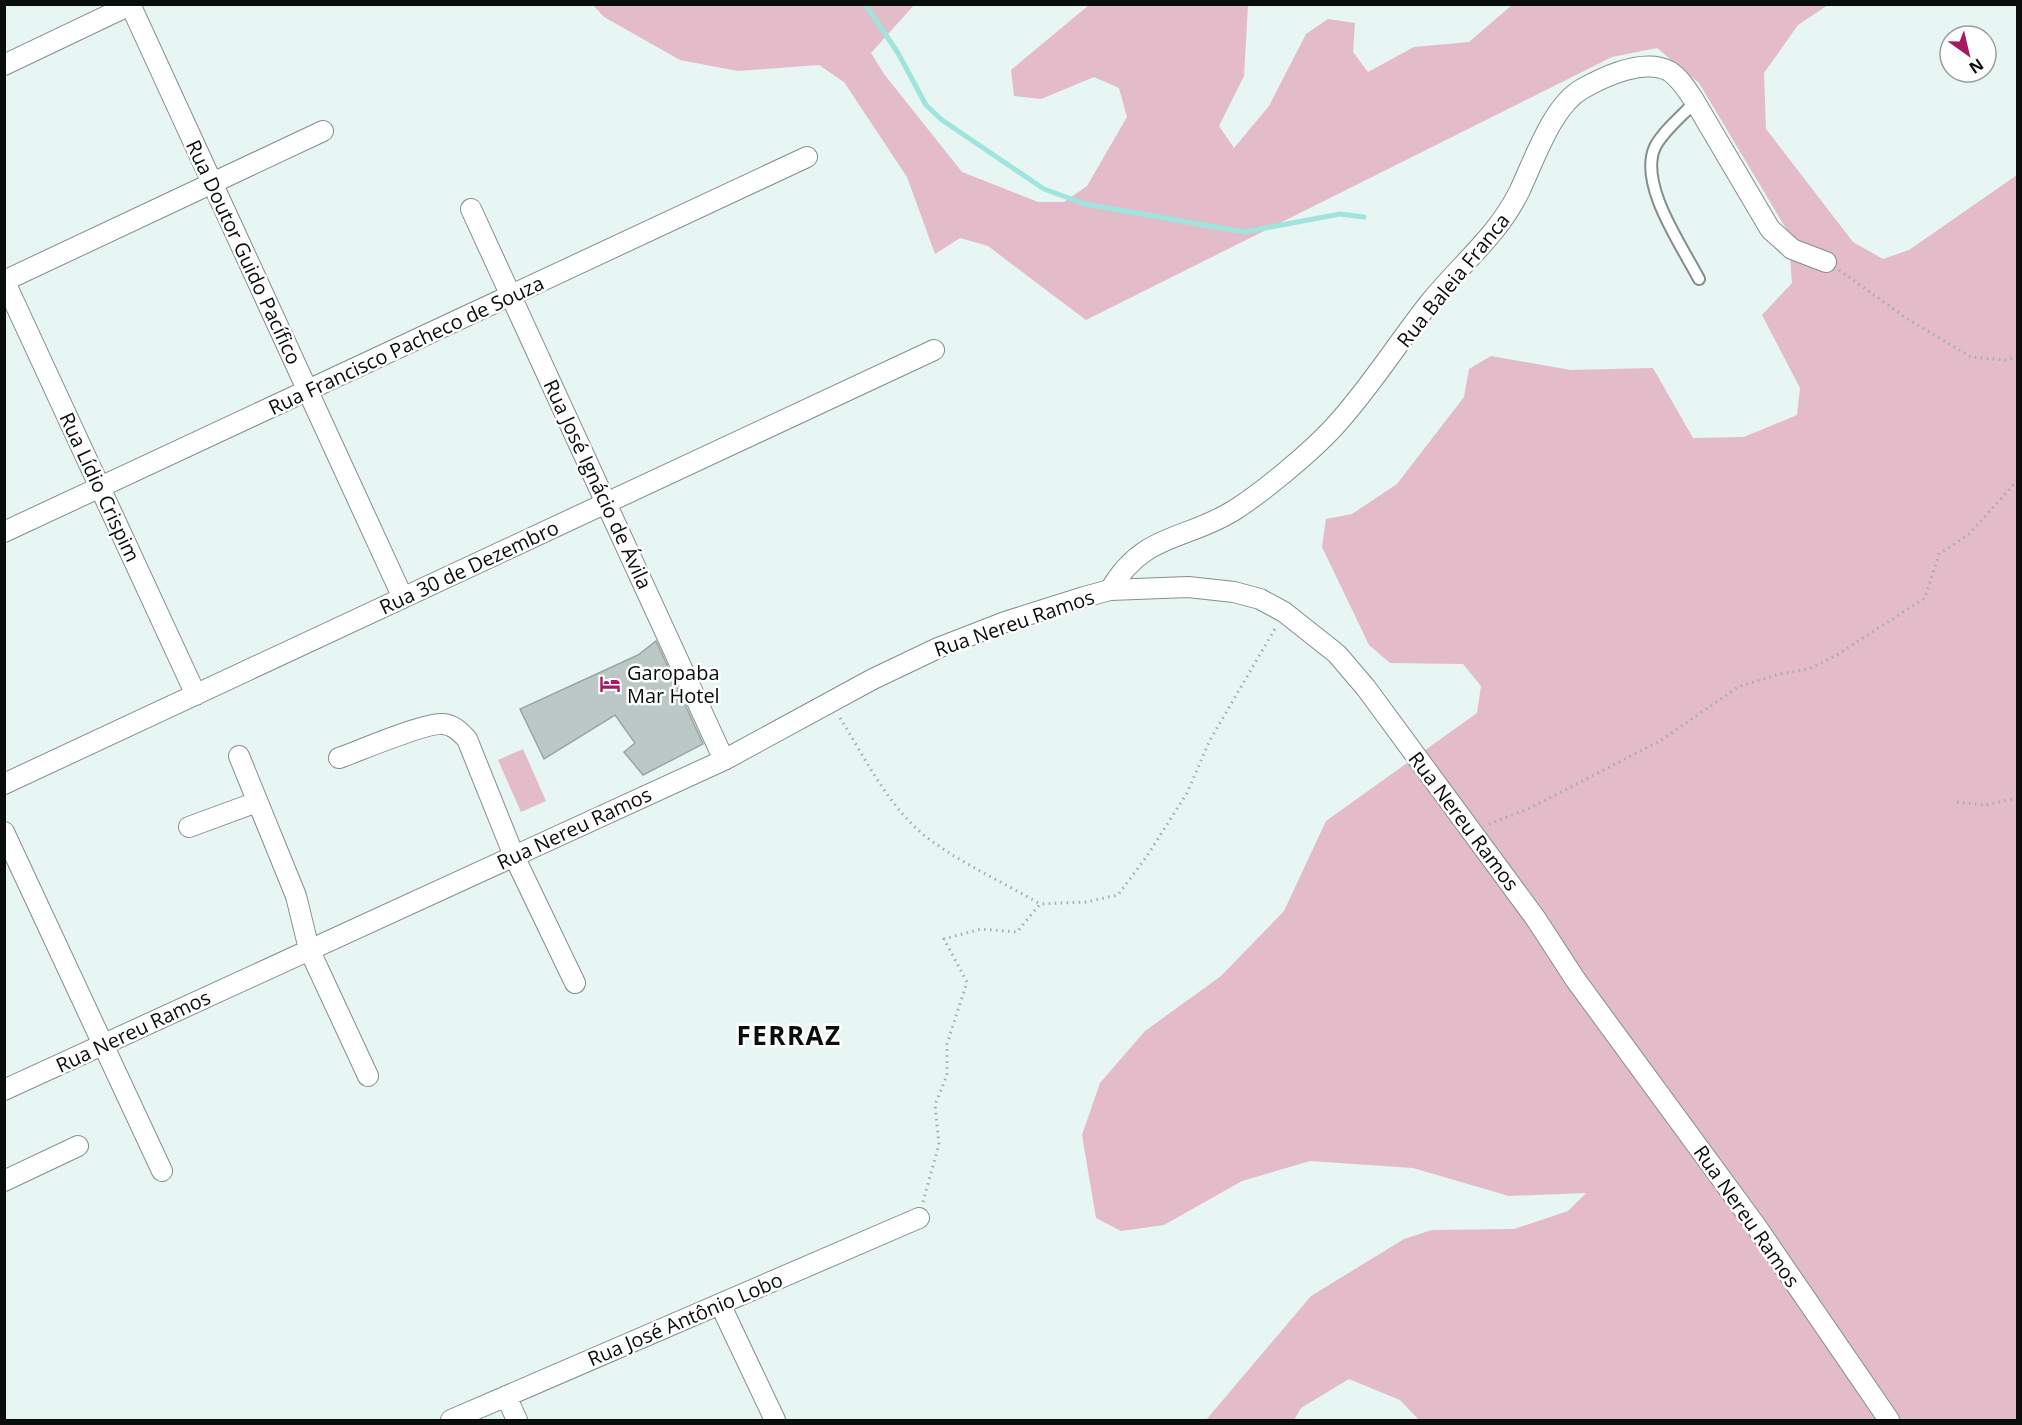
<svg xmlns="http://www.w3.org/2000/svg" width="2022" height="1425" viewBox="0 0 2022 1425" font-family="'Open Sans',sans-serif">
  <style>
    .green { fill: #e3bbc9 }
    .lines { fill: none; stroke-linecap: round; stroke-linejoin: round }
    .stream { stroke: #a0e5dd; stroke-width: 5 }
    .building { fill: #bbc8c6; stroke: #99a6a4; stroke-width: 1.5 }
    .service-casing { stroke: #838f8d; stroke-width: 14 }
    .minor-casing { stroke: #838f8d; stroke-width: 22 }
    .path { stroke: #a3adac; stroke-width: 3; stroke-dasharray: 1.5 4.5; stroke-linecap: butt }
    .service { stroke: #fff; stroke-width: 10 }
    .minor { stroke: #fff; stroke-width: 20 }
    .labels { text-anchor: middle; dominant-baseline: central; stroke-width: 5; stroke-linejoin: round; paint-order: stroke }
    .street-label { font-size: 20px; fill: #090d0c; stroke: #fff }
    .poi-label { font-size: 20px; fill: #090d0c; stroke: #fff; text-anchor: start }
    .district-label { font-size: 26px; font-weight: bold; letter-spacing: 1.5px; fill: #090d0c; stroke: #fff }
  </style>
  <rect width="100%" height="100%" fill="#e7f5f3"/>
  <!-- green -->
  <path class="green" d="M593,5H914L871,53L884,74L962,172L1038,202H1064L1087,186L1127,117L1119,88L1094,77L1041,99L1014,96L1011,70L1089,5H1248L1244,76L1219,126L1234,148L1269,106L1306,34L1328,19L1355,23L1353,52L1368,72L1414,47L1469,42L1512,5H1828L1798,25L1764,73L1766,129L1853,242L1883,259L1909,250L2017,175V1420H1419L1400,1400L1349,1379L1301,1408L1294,1420H1206L1311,1296L1404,1239L1432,1230L1514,1229L1568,1211L1586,1193L1509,1196L1413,1168L1310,1161L1242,1181L1164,1225L1121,1231L1096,1218L1082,1135L1100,1083L1145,1031L1221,976L1284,911L1326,821L1477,713L1481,686L1463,664L1390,663L1369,645L1322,547L1326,519L1352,514L1397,484L1464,397L1469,369L1491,356L1571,370L1653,368L1693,438L1744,437L1797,415L1800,388L1762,315L1792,283L1788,232L1699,83L1657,48L1612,57L1086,320L988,246L960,238L935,254L907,177L844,82L819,65L738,71L680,60L604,17Z
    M523,749L546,801L521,812L498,760Z"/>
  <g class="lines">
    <!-- stream -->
    <path class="stream" d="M865,4L898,53L926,105L942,120L1044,189L1085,204L1244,232L1340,214L1364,217"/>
  </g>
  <!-- building -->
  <path class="building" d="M656,641L703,744L643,775L624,752L635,743L615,715L544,759L520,709L638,655Z"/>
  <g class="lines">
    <!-- service casing -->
    <g class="service-casing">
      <path id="service" d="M1695,102C1683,115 1663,131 1655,147C1638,184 1682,246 1699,279"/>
    </g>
    <!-- minor casing -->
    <g class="minor-casing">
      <path id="minor" d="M130,4L403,598
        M4,65L132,4
        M471,209L724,760
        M4,280L196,695
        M4,281L323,131
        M4,532L807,157
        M1110,590C1143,533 1184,541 1233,511C1263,492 1310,453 1334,427C1370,388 1398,342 1431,301C1461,264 1498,235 1519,192C1534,161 1552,106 1582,89C1605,76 1644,58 1669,71C1680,78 1688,91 1695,102L1770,229L1792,249L1826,262
        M239,756L296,896L309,949L368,1076
        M339,758C359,751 426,722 443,724C454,725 460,732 467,739L514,856L575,983
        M4,784L934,350
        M189,827L257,802
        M4,832L162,1171
        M4,1090L724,760L873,679L938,648L1005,622L1084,597L1110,590L1188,587L1234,592L1260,599L1284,612L1337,654L1366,688L1536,919L1575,979L1756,1226L1889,1420
        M4,1181L78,1146
        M720,1304L775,1420
        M506,1396L517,1420
        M451,1420L919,1218"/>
    </g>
    <!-- path -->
    <path class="path" d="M1839,270L1906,318L1971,357L2006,360L2018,356
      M840,718C866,759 889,809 929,839C964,865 1003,882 1040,904
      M1957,802L1985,805L2018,798
      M1489,824L1528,809L1660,741L1738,687L1779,674L1809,669L1835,656L1925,598L1939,554L1968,535L2018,480
      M923,1202L939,1144L935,1105L947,1075V1044L967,982L944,939L981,929L1017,932L1040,904L1086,902L1118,895L1147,856L1187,793L1210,740L1276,627"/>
    <!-- service -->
    <use href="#service" class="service"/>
    <!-- minor -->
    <use href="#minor" class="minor"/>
  </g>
  <!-- icons -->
  <defs>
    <g id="hotel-bare" transform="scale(1.62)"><path d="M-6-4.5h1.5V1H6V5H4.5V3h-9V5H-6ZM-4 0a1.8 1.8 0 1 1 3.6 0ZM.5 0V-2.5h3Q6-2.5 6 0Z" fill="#a41a62" stroke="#fff" stroke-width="2.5" paint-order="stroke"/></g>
  </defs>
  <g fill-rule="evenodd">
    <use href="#hotel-bare" x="610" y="684"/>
  </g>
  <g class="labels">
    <!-- street labels -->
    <g class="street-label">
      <text transform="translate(244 252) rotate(65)">Rua Doutor Guido Pacífico</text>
      <text transform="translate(1453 280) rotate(-51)">Rua Baleia Franca</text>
      <text transform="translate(406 345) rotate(-25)">Rua Francisco Pacheco de Souza</text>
      <text transform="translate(598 484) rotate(65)">Rua José Ignácio de Ávila</text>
      <text transform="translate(100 487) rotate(65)">Rua Lídio Crispim</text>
      <text transform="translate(469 567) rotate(-25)">Rua 30 de Dezembro</text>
      <text transform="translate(1014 623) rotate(-19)">Rua Nereu Ramos</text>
      <text transform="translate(1464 821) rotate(53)">Rua Nereu Ramos</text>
      <text transform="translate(574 828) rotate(-25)">Rua Nereu Ramos</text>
      <text transform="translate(133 1031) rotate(-25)">Rua Nereu Ramos</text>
      <text transform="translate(1747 1216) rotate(55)">Rua Nereu Ramos</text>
      <text transform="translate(685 1319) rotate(-23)">Rua José Antônio Lobo</text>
    </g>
    <!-- poi labels -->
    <g class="poi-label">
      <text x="627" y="672">Garopaba<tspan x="627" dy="23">Mar Hotel</tspan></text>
    </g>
    <!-- district labels -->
    <g class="district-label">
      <text x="789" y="1035">FERRAZ</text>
    </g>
  </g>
  <!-- border -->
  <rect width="2022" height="1425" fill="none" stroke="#090d0c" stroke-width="12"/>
  <!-- north arrow -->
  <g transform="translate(1968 54) rotate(146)"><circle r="28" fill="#ffffff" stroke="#9d9e9e" stroke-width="1.5"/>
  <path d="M0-4.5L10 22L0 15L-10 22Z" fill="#a41a62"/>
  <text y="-9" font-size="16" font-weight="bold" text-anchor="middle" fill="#090d0c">N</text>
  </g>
</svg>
